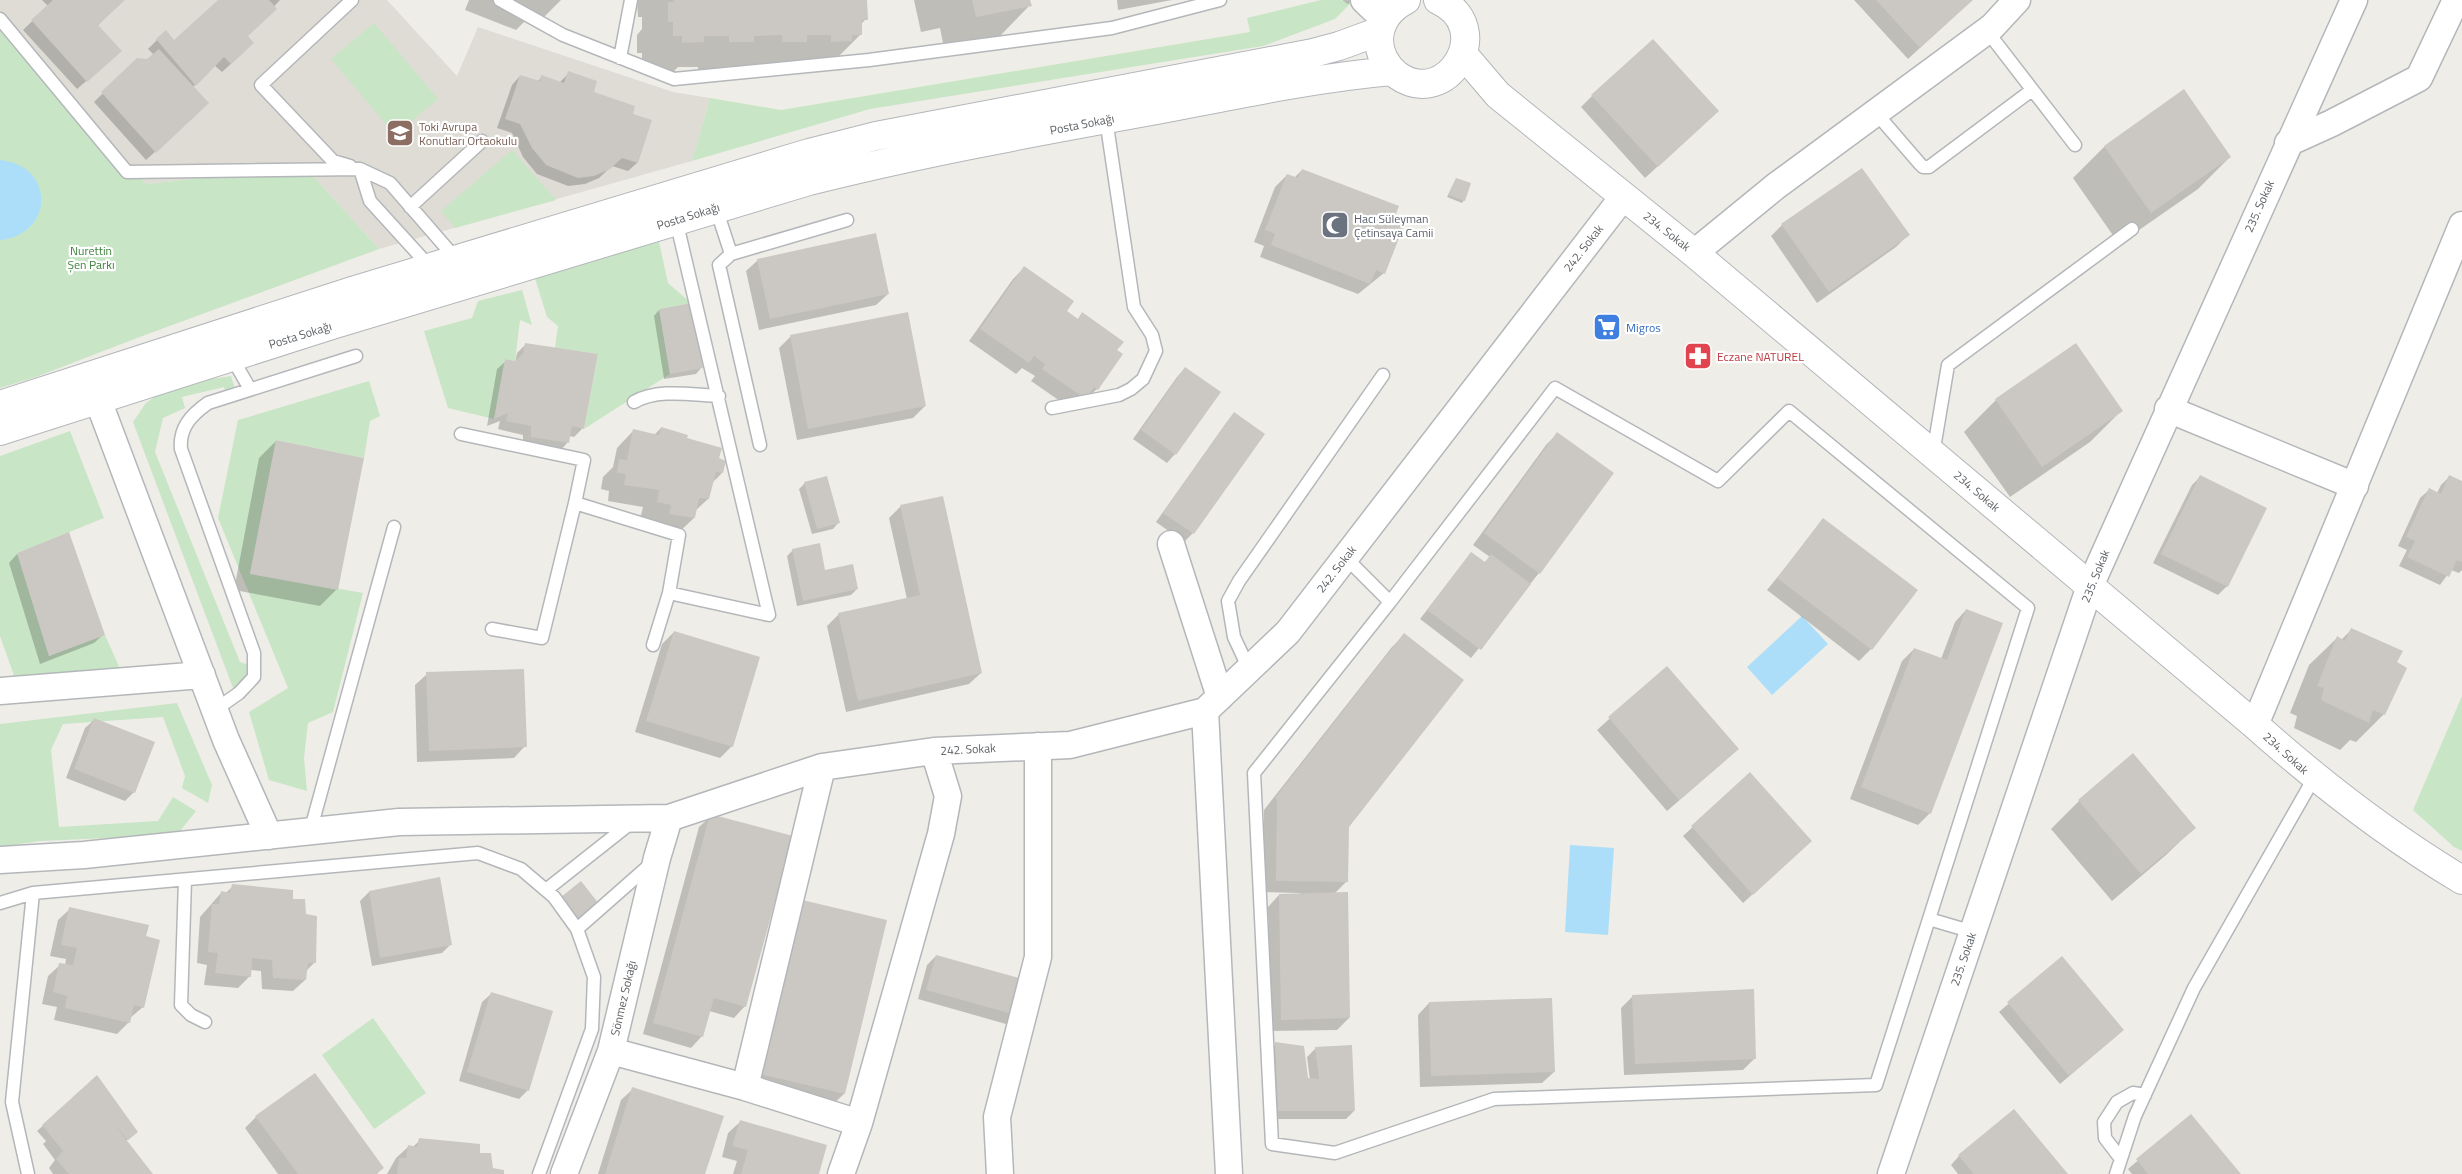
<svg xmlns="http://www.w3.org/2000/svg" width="2462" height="1174" viewBox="0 0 2462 1174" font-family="'Titillium Web',sans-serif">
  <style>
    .education { fill: #dfdcd5 }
    .green { fill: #c8e5c6 }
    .water { fill: #addef9 }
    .shadow { fill: #0003 }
    .building { fill: #cbc8c4 }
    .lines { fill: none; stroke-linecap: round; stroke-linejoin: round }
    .lane-casing { stroke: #b4b7ba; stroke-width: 15 }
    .street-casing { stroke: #b4b7ba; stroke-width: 29 }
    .secondary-casing { stroke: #b3b6ba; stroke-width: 30 }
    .lane { stroke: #fff; stroke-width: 12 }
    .street { stroke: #fff; stroke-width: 26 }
    .secondary { stroke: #fff; stroke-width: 28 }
    .labels { text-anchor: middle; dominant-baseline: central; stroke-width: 4.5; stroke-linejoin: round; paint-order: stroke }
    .street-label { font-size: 12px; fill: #5e6266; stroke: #fff }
    .education-label { font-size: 12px; fill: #785e54; stroke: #fff; text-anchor: start }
    .worship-label { font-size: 12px; fill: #5b616d; stroke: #fff; text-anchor: start }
    .park-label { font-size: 12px; fill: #3d813b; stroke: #fff }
    .shop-label { font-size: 12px; fill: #366cbe; stroke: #fff; text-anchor: start }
    .health-label { font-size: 12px; fill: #be3a42; stroke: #fff; text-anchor: start }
  </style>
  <rect width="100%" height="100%" fill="#efede7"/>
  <!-- education -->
  <path class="education" d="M0,0H387L457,76L478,27L673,92L710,98L692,161L379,249L305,167L146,184L0,24Z"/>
  <!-- green -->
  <path class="green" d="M1321,0H1340L1351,3L1335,19L1263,46L870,109L692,161L710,98L781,110L1250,32L1247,18Z
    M374,23L438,99L395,135L331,59Z
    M0,24L146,184L305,167L379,249L137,338L36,377L0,388Z
    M512,150L556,200L455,228L441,211Z
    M659,242L668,283L691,303L659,309L670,374L584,429L598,354L555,348L558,326L547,317L534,275Z
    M522,290L532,325L520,320L515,361L505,359L494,419L448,408L424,331L472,318L478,301Z
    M231,376L237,395L227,399L224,387L182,397L185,408L163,418L155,452L240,662L260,668L250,683L233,688L133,422L146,403L172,385Z
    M369,381L380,416L370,421L364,458L276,440L250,573L363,593L333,712L308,723L304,758L307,791L269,780L249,712L288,688L218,518L238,420Z
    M70,431L104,518L17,553L49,656L105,635L121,671L17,684L0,636V456Z
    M2462,696V851L2454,847L2413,810Z
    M177,703L212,785L208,803L182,788L185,776L163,717L63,724L51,750L59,827L158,821L173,797L196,811L177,835L40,841L0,847V724Z
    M373,1018L426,1093L374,1129L322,1055Z"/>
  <!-- water -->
  <path class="water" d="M0,160C55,165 55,234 0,240Z
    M1802,616L1828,644L1772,695L1747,667Z
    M1570,845L1614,848L1608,935L1565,932Z"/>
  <!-- shadow -->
  <path class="shadow" d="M42,0H124L97,26L112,59L77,89L23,30L48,6Z
    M220,0H280L246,37L244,52L222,72L214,65L193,87L199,112L146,160L94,102L138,59L148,60L154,55L148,49L165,32L174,42Z
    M469,0H561L541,20L531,15L516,30L465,10Z
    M637,0H861L866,19L861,24V34L829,66H826L819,72L800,73L751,66H728L721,73H698V67H678L671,74L642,68V53H637V35L642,29V17H638Z
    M914,0H1029L1030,5L999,37L944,48L940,28L921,32Z
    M1117,0H1172L1118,10Z
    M1342,0H1352L1348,4Z
    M1854,0H1972L1908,59Z
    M569,73L592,92L631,115L650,121L637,163L628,171L612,166L599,178L585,184L568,186L537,174L523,157L512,133L497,128L512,85L520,76L537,82L542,77L559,83Z
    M2184,91L2230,157L2198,189L2119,244L2073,178L2104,147Z
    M1592,96L1706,122L1645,178L1581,107Z
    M1302,170L1394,216L1384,273L1358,294L1260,257L1264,246L1254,242L1275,187L1287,175L1294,178Z
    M1456,179L1464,200L1462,203L1447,197Z
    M1782,225L1908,235L1896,247L1817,303L1771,236Z
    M758,260L888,294L876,305L759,330L746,271Z
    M1024,268L1065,311L1077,320L1083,314L1116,351L1097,389L1073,410L1031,381L1035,376L1022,368L1016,374L969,341L1013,279Z
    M659,310L701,368L696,374L664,379L654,316Z
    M791,336L925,406L913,418L797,440L779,348Z
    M2075,344L2121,411L2090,442L2010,497L1964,432L1996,400Z
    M525,345L582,429L574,437L569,436L568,442L560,451L523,446V435L498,429L500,421L487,426L497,369L506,361L515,362L517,353Z
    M1185,368L1175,454L1167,463L1133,439L1177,377Z
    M1234,414L1263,434L1193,533L1184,542L1156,522L1226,423Z
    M661,428L686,439L718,459L722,473L712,483L708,499L695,511L694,518L677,534L640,519L643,507L608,501L609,491L601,489L603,477L613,467L617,448L633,431L654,435Z
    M1558,433L1539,573L1471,658L1420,619L1471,553L1484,563L1490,557L1473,545L1546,445Z
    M276,441L336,590L320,606L234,590L259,458Z
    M2201,476L2227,586L2218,595L2153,563L2192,485Z
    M2450,476L2462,482V570L2459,573L2451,570L2440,585L2399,566L2407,550L2398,546L2420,498L2429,490L2437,493L2441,485Z
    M805,483L838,523L833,529L812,534L799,489Z
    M901,506L981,673L969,684L846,712L827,626L839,614L907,599L889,518Z
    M1824,520L1916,590L1871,649L1859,661L1767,590Z
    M793,550L824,571L857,589L851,595L797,606L787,556Z
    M17,554L103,635L94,643L40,664L9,563Z
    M1966,610L1930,813L1918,825L1850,799L1902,661L1914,649L1941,659L1955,622Z
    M2352,629L2395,662L2384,714L2356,742L2350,740L2340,750L2294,728L2297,716L2290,713L2309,665L2337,638L2341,640Z
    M674,632L732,746L720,758L635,732L662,644Z
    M1404,635L1348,827L1346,882L1334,894L1349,1018L1337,1030L1270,1031L1268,907L1279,895H1300V893L1264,892V810L1392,647Z
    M1667,667L1726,760L1667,811L1597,730Z
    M427,674L525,746L514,758L417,762L415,685Z
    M94,720L134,792L125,801L66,778L85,728Z
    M1750,774L1802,849L1743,903L1683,836Z
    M2079,801L2194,828L2166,855L2112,901L2051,829Z
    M711,816L745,1006L734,1018L709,1011L702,1036L691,1048L643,1034L699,827Z
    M233,886L314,963L305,972V980L293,991L262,989L261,971L250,970V976L238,988L204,985L207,965L197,963L200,917L221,893L225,894Z
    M369,892L451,944L442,953L372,966L360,901Z
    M70,909L144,937L143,1007L130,1018L129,1022L117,1034L54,1020L57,1007L42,1004L48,976L60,965L65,966L66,959L50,956L58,920Z
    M886,921L844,1094L832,1105L745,1085Z
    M936,956L1015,1015L1006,1024L918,999L927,965Z
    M2062,957L2114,1038L2060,1084L1999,1012Z
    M491,994L528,1090L519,1099L459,1081L482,1002Z
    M1633,996L1755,1058L1743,1070L1624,1075L1621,1008Z
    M1429,1003L1554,1072L1542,1083L1420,1087L1418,1015Z
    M1276,1044L1306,1079L1310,1080L1307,1057L1316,1048L1354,1111L1346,1119H1270L1267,1052Z
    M97,1077L131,1137L126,1141L151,1174H53L49,1168L55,1160L43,1144L46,1141L37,1131Z
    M633,1089L704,1174H598L621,1100Z
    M2190,1116L2238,1174H2132L2128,1169Z
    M256,1117L382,1168L377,1174H278L245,1128Z
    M740,1122L817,1174H733L737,1161L722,1157L728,1133Z
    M420,1140L492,1169L503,1174H387L396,1158L408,1147L412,1148Z
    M1959,1156L2067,1174H1958L1951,1165Z"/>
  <!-- building -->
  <path class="building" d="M53,0H125L98,25L122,51L87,82L31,20Z
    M218,0H269L277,9L248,36L254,43L231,64L224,57L196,86L156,39L166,30L174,40Z
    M674,0H867L868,20H862V35H852V41L831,42V35H807V42H782V35L754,36V42H729V36H704V42L682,43V36H673V22H668V2H674Z
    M972,0H1030L1032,6L976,17Z
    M1876,0H1973L1920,48Z
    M1653,39L1719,111L1658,167L1591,95Z
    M159,49L209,103L156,153L101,92L137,58L147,59Z
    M568,71L597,81L594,92L635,106L633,114L652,120L638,163L622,158L610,169L594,176L578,178L546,165L532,148L520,124L505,119L520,75L540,81L541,75L564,83Z
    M2184,89L2231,157L2151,213L2104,146Z
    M1862,168L1910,235L1829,292L1781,224Z
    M1302,169L1399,206L1395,216L1406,220L1385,274L1376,270L1370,284L1271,245L1275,234L1265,230L1287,174L1298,178Z
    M1456,178L1471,183L1465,201L1448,195Z
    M876,233L889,294L770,319L757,259Z
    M1024,266L1074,301L1067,311L1078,319L1082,312L1124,342L1117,350L1123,354L1098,390L1094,387L1086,399L1042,369L1045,364L1034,356L1029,363L980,329Z
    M691,303L703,368L670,374L659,309Z
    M908,312L926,406L808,429L790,335Z
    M525,343L598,354L584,429L572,426L569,443L531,437V426L506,421L508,413L494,419L505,359L515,361L523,354Z
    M2076,343L2123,411L2042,467L1995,399Z
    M1185,367L1221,392L1176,455L1141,430Z
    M1234,412L1265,434L1194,534L1163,513Z
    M661,427L688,435L687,438L722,448L719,458L726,461L723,473L716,472L709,499L699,498L695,518L669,514L671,505L657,502L659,490L624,485L626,474L617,473L619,459L627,460L633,429L659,435Z
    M1557,432L1614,473L1540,574L1484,533Z
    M276,440L364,458L338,590L250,574Z
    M2200,475L2267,508L2228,587L2161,554Z
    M2449,475L2462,481V562L2457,560L2449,577L2407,557L2415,541L2406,537L2429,488L2441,494Z
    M827,476L840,523L817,529L804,482Z
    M943,496L982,673L858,701L838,613L920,595L900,505Z
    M1823,518L1918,590L1872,650L1777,578Z
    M69,532L105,635L49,656L17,553Z
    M820,543L825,570L853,564L858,589L803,601L792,549Z
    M1471,552L1485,562L1491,554L1531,584L1481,650L1427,610Z
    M1966,609L2003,623L1931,814L1861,787L1914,648L1947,660Z
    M2351,628L2403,651L2397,662L2407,668L2385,715L2373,710L2369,723L2321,700L2324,688L2317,686L2337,636L2345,641Z
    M674,631L760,657L733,747L646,721Z
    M1404,633L1464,680L1349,827L1348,882L1276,881L1277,800L1275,798Z
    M1667,666L1739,749L1679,800L1608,717Z
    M524,669L527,747L429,751L426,672Z
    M94,718L155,742L135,793L74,769Z
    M2133,753L2196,828L2141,874L2078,800Z
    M1750,772L1812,841L1753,895L1691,826Z
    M710,814L793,836L746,1007L714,998L703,1037L653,1023Z
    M440,877L452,945L380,958L369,891Z
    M581,881L599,904L578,919L561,897Z
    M232,884L293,890V899H305L306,914L317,916L316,963H308L306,980L273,978L272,960L252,958L251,977L215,973L218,953L208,952L212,904H219L221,891L230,893Z
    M1348,892L1350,1018L1281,1020L1279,894Z
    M798,899L887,920L845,1094L756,1073Z
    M69,907L149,925L146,936L160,940L144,1008L134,1005L130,1023L65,1008L67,996L53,992L59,963L73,965L77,948L61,945Z
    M936,955L1026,980L1016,1015L926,990Z
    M2062,956L2124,1030L2069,1076L2007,1002Z
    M1754,989L1756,1059L1635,1064L1632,995Z
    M491,992L553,1011L529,1091L467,1072Z
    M1552,998L1555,1072L1431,1076L1429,1002Z
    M1275,1042L1304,1046L1308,1078L1319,1079L1315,1047L1352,1045L1355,1111H1278Z
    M315,1073L384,1168L376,1174H298L255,1116Z
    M97,1075L138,1132L128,1140L114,1124L153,1174H69L56,1159L63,1151L42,1125Z
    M632,1087L724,1116L705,1174H605Z
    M2014,1109L2068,1174H1974L1958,1155Z
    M2191,1114L2241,1174H2148L2136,1159Z
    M740,1120L827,1145L819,1174H741L748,1150L732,1146Z
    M419,1138L480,1144V1153H491L493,1168L504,1170V1174H397L399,1158H406L408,1145L417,1147Z"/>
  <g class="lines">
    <!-- lane casing -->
    <g class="lane-casing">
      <path id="lane" d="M500,0L563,35L674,79L869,60L1112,28L1220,0
        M0,19L127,172L360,169
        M1987,31L2075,145
        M620,58L631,0
        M1876,113L1920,164L1923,167H1929L2032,90
        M350,166L333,161L261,85L352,0
        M410,207L482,141
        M716,208L731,254L847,220
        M731,254L719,265L760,445
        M430,267L370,201L360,169L390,183L456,259
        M231,356L250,389
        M634,402C658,388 692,395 719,396
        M1052,408L1119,395L1131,389L1143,379L1156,351L1152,335L1134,307L1106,119
        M461,434L584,460L575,503
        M1933,454L1948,365L2132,229
        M1345,557L1390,602L1254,773L1272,1144L1335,1153L1494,1099L1876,1085L1929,919L1973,932
        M1390,602L1555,388L1718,481L1789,411L2028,608L1929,919
        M492,629L542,638L575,503L679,535L669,593L769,615L676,220
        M653,645L669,593
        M1249,669L1234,637L1228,601L1239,581L1383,375
        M215,710L239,693L254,677V653L181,449C179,428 191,415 208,403L356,356
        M310,832L394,527
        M185,880L181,1005L191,1015L205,1022
        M546,890L632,822
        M0,903L33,893L478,853L521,869L554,897L577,929L594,977L592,1029L539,1174
        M577,929L652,863
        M2121,1159L2105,1138L2104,1122L2117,1102L2133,1093L2145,1095
        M28,1174L12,1102L33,893
        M2116,1174L2135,1116L2194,988L2314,778"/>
    </g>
    <!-- street casing -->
    <g class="street-casing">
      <path id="street" d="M1364,0L1384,19
        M2288,143L2332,123L2419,78L2456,0
        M1694,253L1776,186L1992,27L2017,0
        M98,400L226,740L269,836
        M2168,409L2355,486
        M1171,544L1220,697
        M0,691L202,675
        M1205,711L1229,1174
        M2255,725L2462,225
        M0,860L84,855L399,822L669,818L822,767L934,751L1070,745L1205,711L1288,632L1623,197
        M611,1051L745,1087L859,1123
        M745,1087L822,767
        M564,1174L611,1051L657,858L669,818
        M841,1174L859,1123L941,834L948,796L934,751
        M1000,1174L997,1117L1038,957V746
        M1891,1174L2090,586L2354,0"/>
    </g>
    <!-- secondary casing -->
    <g class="secondary-casing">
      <path id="secondary" d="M1406,0C1390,8 1380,21 1379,39C1379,53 1386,66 1397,75C1447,111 1498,27 1438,0
        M1463,54L1498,95L1694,253L2255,725C2320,783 2387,835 2462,880
        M0,405L352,291L809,153L876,136L1313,53L1339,46L1380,31
        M0,431L332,325L809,181C924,152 1041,131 1157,110C1235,95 1313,78 1392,71"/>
    </g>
    <!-- lane -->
    <use href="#lane" class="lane"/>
    <!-- street -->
    <use href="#street" class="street"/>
    <!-- secondary -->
    <use href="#secondary" class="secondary"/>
  </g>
  <!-- icons -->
  <defs>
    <g id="school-square" transform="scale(1.4375)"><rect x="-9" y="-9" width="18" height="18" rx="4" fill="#8d6e63" stroke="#fff"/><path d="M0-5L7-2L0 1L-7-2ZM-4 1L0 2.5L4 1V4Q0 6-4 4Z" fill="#fff"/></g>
    <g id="mosque-square" transform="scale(1.4375)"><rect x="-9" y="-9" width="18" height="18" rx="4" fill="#6b7280" stroke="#fff"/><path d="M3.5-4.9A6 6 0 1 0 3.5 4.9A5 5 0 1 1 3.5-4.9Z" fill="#fff"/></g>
    <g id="supermarket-square" transform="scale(1.4375)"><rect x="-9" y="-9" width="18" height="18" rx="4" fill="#3f7fe0" stroke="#fff"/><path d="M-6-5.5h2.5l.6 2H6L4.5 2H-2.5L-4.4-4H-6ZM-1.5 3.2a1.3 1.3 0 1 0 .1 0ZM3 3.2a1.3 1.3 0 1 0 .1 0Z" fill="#fff"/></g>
    <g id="pharmacy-square" transform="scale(1.4375)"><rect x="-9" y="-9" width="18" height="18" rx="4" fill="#e0444e" stroke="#fff"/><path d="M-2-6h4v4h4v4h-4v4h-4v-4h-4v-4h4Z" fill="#fff"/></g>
  </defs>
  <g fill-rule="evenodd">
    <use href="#school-square" x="400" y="133"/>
    <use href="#mosque-square" x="1335" y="225"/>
    <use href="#supermarket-square" x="1607" y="327"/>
    <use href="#pharmacy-square" x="1698" y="356"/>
  </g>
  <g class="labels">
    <!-- street labels -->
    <g class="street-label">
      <text transform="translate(1082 124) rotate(-11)">Posta Sokağı</text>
      <text transform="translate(2259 206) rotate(-66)">235. Sokak</text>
      <text transform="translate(688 216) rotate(-17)">Posta Sokağı</text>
      <text transform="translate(1667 231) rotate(38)">234. Sokak</text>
      <text transform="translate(1583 248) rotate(-52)">242. Sokak</text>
      <text transform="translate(300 335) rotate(-17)">Posta Sokağı</text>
      <text transform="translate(1977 491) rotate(40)">234. Sokak</text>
      <text transform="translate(1336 569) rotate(-52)">242. Sokak</text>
      <text transform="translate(2095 576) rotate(-68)">235. Sokak</text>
      <text transform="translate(968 749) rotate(-3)">242. Sokak</text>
      <text transform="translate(2286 753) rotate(42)">234. Sokak</text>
      <text transform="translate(1963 959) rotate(-71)">235. Sokak</text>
      <text transform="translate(623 998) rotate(-77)">Sönmez Sokağı</text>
    </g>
    <!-- education labels -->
    <g class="education-label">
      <text x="419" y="126">Toki Avrupa<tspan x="419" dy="14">Konutları Ortaokulu</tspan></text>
    </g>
    <!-- worship labels -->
    <g class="worship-label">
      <text x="1354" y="218">Hacı Süleyman<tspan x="1354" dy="14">Çetinsaya Camii</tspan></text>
    </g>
    <!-- park labels -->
    <g class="park-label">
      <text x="91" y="250">Nurettin<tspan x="91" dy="14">Şen Parkı</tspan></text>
    </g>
    <!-- shop labels -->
    <g class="shop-label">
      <text x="1626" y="327">Migros</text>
    </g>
    <!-- health labels -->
    <g class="health-label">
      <text x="1717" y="356">Eczane NATUREL</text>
    </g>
  </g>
</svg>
